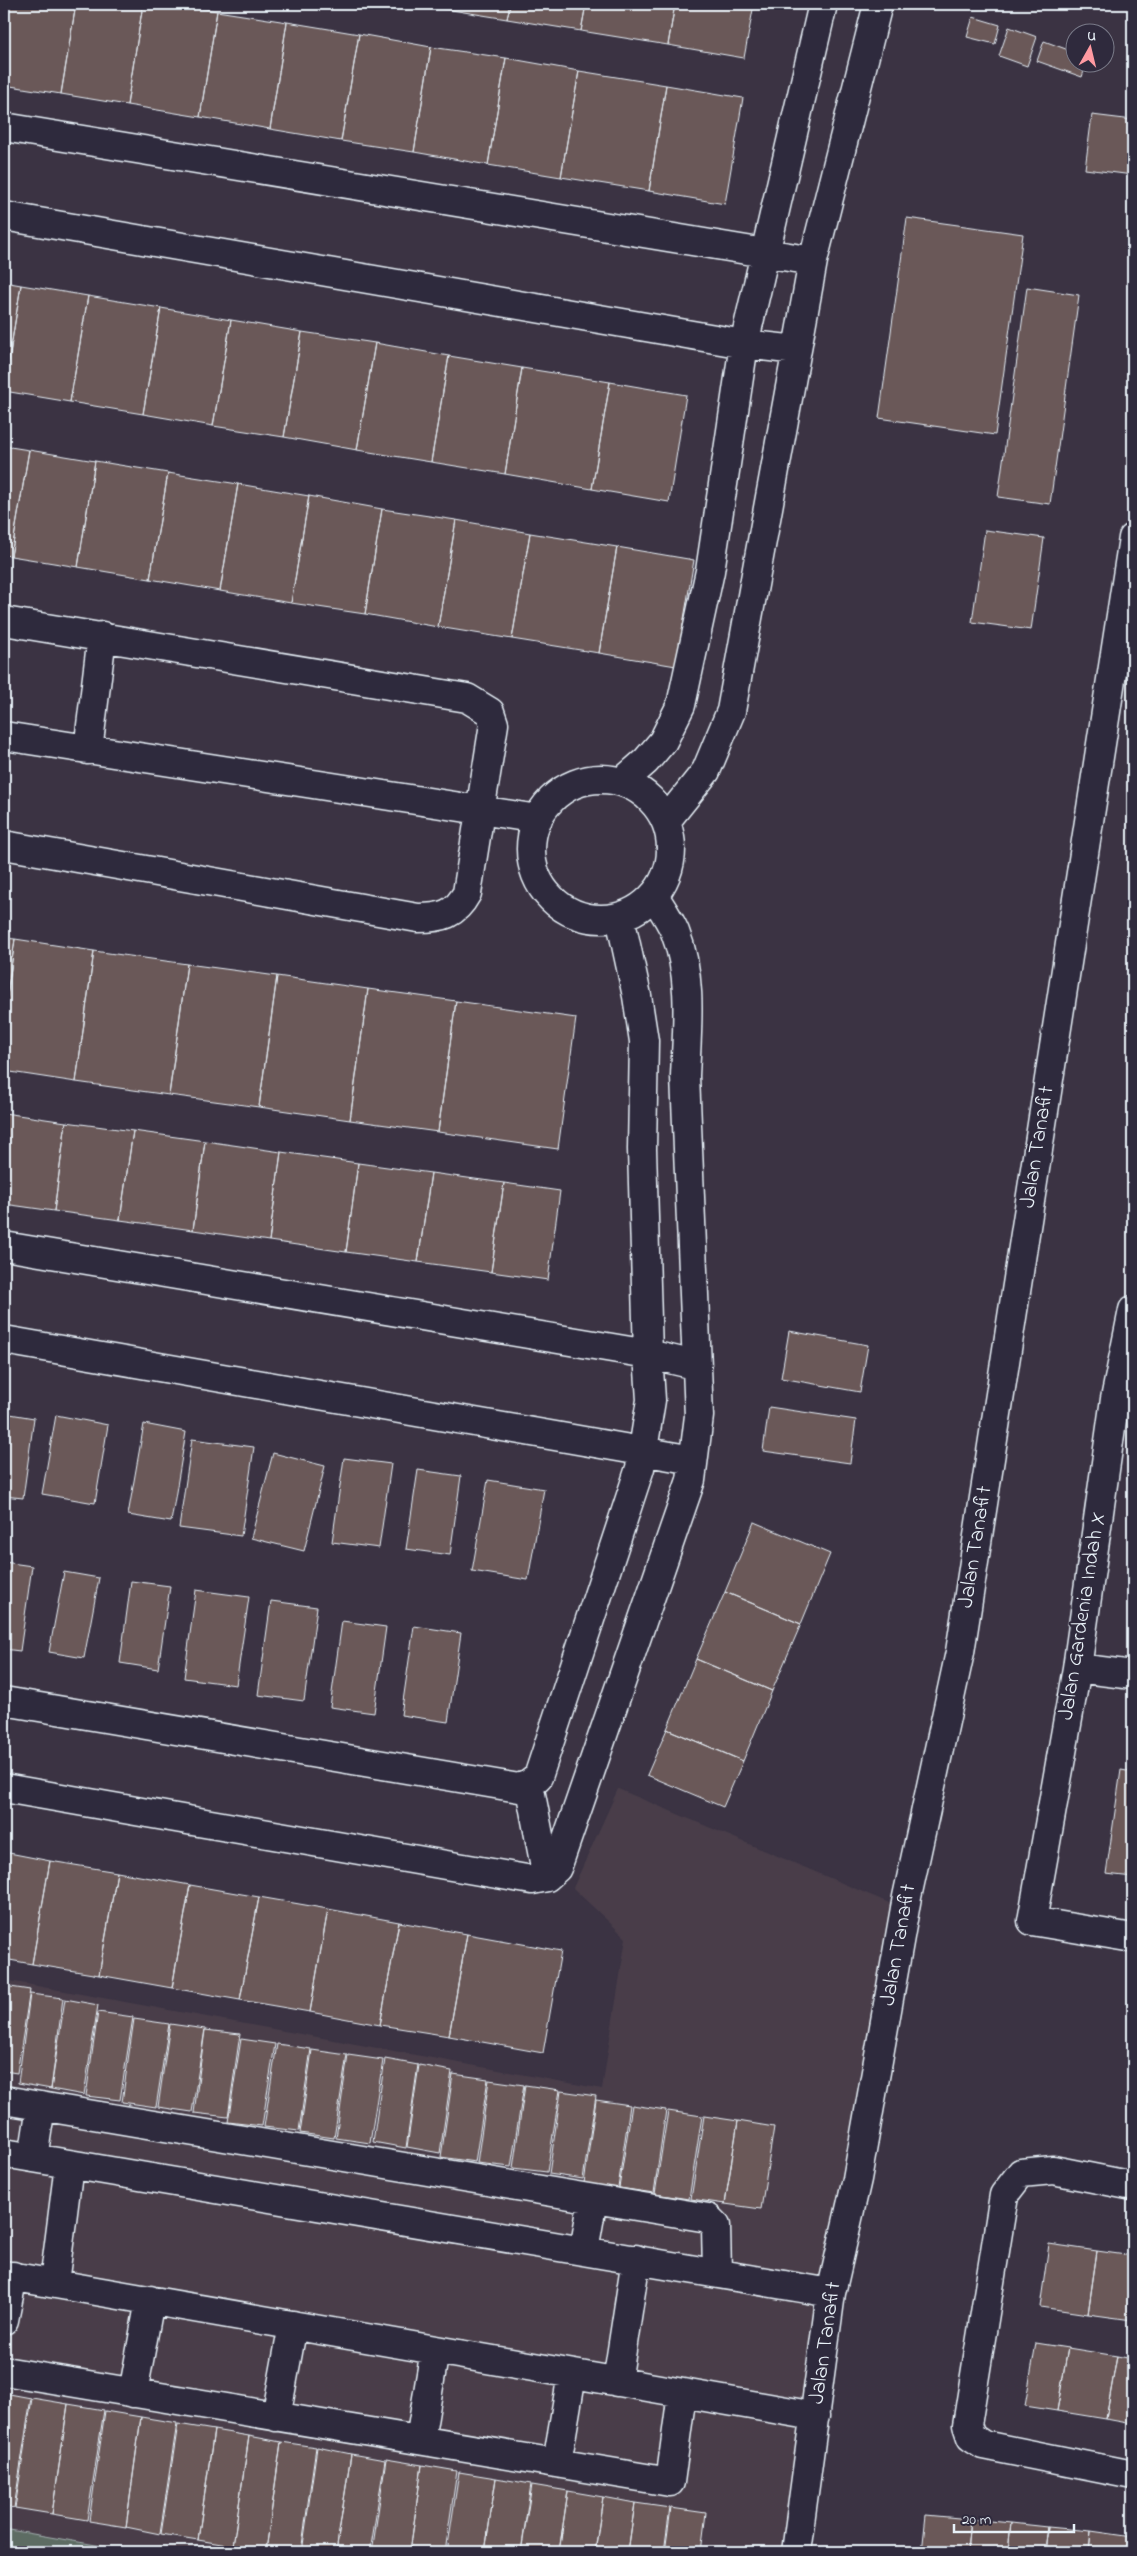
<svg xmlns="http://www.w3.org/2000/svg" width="1137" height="2556" viewBox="0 0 1137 2556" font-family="'Indie Flower',sans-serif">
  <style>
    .built { fill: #493e4a }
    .green { fill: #5d6c63; stroke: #a2aeae }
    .building { fill: #6b5959; stroke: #e8f1f8 }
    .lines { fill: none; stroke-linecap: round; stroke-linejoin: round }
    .minor-casing { stroke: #e8f1f8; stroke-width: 31 }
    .minor { stroke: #2f2a3d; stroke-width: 28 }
    .labels { text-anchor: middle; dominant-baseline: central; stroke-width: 4; stroke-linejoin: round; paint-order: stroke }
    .street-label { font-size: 22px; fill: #e8f1f8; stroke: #2f2a3d }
  </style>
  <rect width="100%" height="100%" fill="#3b3343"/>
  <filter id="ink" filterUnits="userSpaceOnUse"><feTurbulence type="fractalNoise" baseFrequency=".02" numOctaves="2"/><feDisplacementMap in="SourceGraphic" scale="10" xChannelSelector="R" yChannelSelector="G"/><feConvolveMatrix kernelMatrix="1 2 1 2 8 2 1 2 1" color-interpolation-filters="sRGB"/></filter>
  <g filter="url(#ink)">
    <!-- built -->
    <path class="built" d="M618,1789L901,1908L788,2552H136L4,2529V1980L602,2089L626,1938L573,1888Z"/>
    <!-- green -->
    <path class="green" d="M4,2529L136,2552H4Z"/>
    <!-- building -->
    <path class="building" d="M4,4H76L61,94L4,85Z
      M76,4H143L127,105L61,94Z
      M143,4H172L217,11L200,117L127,105Z
      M414,4H433V7Z
      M433,4H510L507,19L433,7Z
      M510,4H586L581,31L507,19Z
      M586,4H675L668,45L581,31Z
      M675,4H754L744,58L668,45Z
      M217,11L287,22L270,129L200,117Z
      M973,17L1000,25L995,44L967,37Z
      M287,22L359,34L341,141L270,129Z
      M1009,27L1037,37L1027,66L999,56Z
      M359,34L431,47L414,152L341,141Z
      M1044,41L1074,52V62H1087L1082,77L1037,61Z
      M431,47L506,58L488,165L414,152Z
      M506,58L579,71L561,177L488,165Z
      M579,71L666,85L649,191L561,177Z
      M666,85L743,98L725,204L649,191Z
      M1092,115L1133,120V175L1085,169Z
      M907,218L1023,234L995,435L879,418Z
      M4,282L21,285L4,390Z
      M21,285L88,296L70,402L4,391Z
      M1027,287L1079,295L1050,504L998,497Z
      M88,296L161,308L143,414L70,402Z
      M161,308L231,320L213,426L143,414Z
      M231,320L302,332L284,437L213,426Z
      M302,332L375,343L357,450L284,437Z
      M375,343L449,356L431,462L357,450Z
      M449,356L522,368L505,474L431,462Z
      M522,368L610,382L592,489L505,474Z
      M610,382L686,395L669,502L592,489Z
      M4,446L29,450L11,556L4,555Z
      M29,450L95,461L78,567L11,556Z
      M95,461L168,473L150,579L78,567Z
      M168,473L238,484L220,591L150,579Z
      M238,484L309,496L291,603L220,591Z
      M309,496L382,509L365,614L291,603Z
      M382,509L456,520L438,627L365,614Z
      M456,520L530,533L512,639L438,627Z
      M985,530L1044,538L1031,630L972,622Z
      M530,533L617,547L599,653L512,639Z
      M617,547L694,560L676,666L599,653Z
      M4,938L15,939L4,1018Z
      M15,939L94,951L76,1082L4,1071V1018Z
      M94,951L187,964L169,1095L76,1082Z
      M187,964L277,976L259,1107L169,1095Z
      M277,976L368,989L350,1120L259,1107Z
      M368,989L456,1001L438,1132L350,1120Z
      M456,1001L576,1018L558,1149L438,1132Z
      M4,1113L66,1122L54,1211L4,1204Z
      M66,1122L133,1131L120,1220L54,1211Z
      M133,1131L205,1141L193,1230L120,1220Z
      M205,1141L281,1152L269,1241L193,1230Z
      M281,1152L358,1163L346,1252L269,1241Z
      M358,1163L431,1173L418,1262L346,1252Z
      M431,1173L504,1183L491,1272L418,1262Z
      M504,1183L560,1191L548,1280L491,1272Z
      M789,1331L868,1345L860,1392L781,1378Z
      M769,1407L856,1420L850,1463L763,1451Z
      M4,1413L34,1418L23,1498L4,1496Z
      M56,1415L108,1425L95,1503L42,1494Z
      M144,1424L186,1432L171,1522L128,1515Z
      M192,1439L254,1447L241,1536L179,1528Z
      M273,1453L325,1466L304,1551L251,1538Z
      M344,1458L391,1464L379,1548L332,1542Z
      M418,1470L461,1476L450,1555L406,1549Z
      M488,1480L544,1489L528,1580L472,1571Z
      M754,1522L830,1554L801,1624L725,1592Z
      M4,1562L32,1566L20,1651L4,1649Z
      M64,1572L99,1578L84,1658L49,1652Z
      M131,1581L170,1586L158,1669L120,1663Z
      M196,1590L249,1597L236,1685L184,1678Z
      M725,1592L801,1624L772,1691L696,1659Z
      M271,1601L317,1607L304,1701L258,1695Z
      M342,1621L386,1627L374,1713L330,1707Z
      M414,1626L461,1633L448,1722L401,1715Z
      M696,1659L772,1691L743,1761L667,1729Z
      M667,1729L743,1761L723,1807L647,1775Z
      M1121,1770L1133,1772V1877L1106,1874Z
      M4,1852L50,1861L32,1964L4,1959Z
      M50,1861L117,1872L99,1975L32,1964Z
      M117,1872L190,1885L172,1988L99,1975Z
      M190,1885L259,1897L240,2000L172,1988Z
      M259,1897L328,1909L310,2012L240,2000Z
      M328,1909L399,1922L380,2025L310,2012Z
      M399,1922L467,1934L449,2036L380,2025Z
      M467,1934L561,1951L543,2053L449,2036Z
      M4,1986L30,1990L17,2073L4,2071Z
      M30,1994L63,1998L51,2089L18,2083Z
      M65,1999L98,2005L84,2095L51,2089Z
      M98,2012L133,2017L120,2100L86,2096Z
      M134,2019L169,2024L156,2107L122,2102Z
      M170,2024L205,2029L192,2112L158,2107Z
      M205,2030L240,2034L228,2117L194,2113Z
      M241,2039L275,2044L262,2126L228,2122Z
      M277,2044L311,2049L299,2131L264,2127Z
      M312,2050L347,2055L334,2138L300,2133Z
      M348,2055L383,2060L370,2143L336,2138Z
      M385,2059L418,2065L406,2148L373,2142Z
      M419,2065L452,2071L440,2153L407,2147Z
      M453,2074L488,2079L475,2162L441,2157Z
      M489,2080L524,2085L511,2167L477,2163Z
      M525,2085L560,2090L547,2172L513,2168Z
      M561,2091L596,2096L583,2179L549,2174Z
      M596,2100L630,2105L618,2188L584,2183Z
      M632,2105L666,2110L654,2193L619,2188Z
      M668,2111L702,2116L689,2199L655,2194Z
      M704,2116L738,2121L725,2204L691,2199Z
      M738,2121L774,2127L761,2209L725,2204Z
      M1049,2244L1097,2251L1088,2314L1040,2307Z
      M1097,2251L1133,2256L1132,2320L1088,2314Z
      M1036,2343L1068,2348L1057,2411L1025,2406Z
      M1068,2348L1117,2356L1106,2419L1057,2411Z
      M1117,2356L1133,2359V2424L1106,2419Z
      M4,2393L31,2398L14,2508L4,2506Z
      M32,2398L68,2404L52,2514L15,2508Z
      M68,2404L104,2410L87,2520L52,2514Z
      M105,2411L141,2417L126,2527L89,2521Z
      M141,2417L177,2423L160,2534L126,2527Z
      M178,2424L214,2430L198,2540L161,2534Z
      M214,2430L249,2436L233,2546L198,2540Z
      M249,2436L281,2442L266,2551L233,2546Z
      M281,2442L316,2447L301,2552L266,2551Z
      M317,2447L351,2454L336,2552H302Z
      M351,2454L385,2460L370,2552H336Z
      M386,2459L422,2465L410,2552H372Z
      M422,2465L457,2471L445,2552H410Z
      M459,2472L496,2478L485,2552H447Z
      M496,2478L531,2484L521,2552H485Z
      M532,2485L568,2491L559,2552H521Z
      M568,2491L603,2497L595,2552H559Z
      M603,2497L635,2503L628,2552H595Z
      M635,2503L670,2508L664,2552H628Z
      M671,2508L706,2513L701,2552H665Z
      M926,2515L970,2519L967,2552H922Z
      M970,2519L1011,2523L1008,2552H967Z
      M1011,2523L1048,2527L1045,2552H1008Z
      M1048,2527L1091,2531L1089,2552H1045Z
      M1091,2531L1133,2537V2552H1089Z"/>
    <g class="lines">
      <!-- minor casing -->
      <g class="minor-casing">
        <path id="minor" d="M4,127L813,261
          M4,216L744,344L797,350
          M4,621L467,698L490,712L494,724L467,893C455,915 442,918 418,918L4,845
          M4,736L538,819
          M88,750L102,636
          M531 849a70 70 0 1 1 140 0a70 70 0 1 1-140 0Z
          M622,782L646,761L663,741L681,705L710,571L744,344L823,4
          M666,821L706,771L731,711L813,261L878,4
          M4,1246L648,1354L695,1365
          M1133,1310L1115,1399L1077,1668L1032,1921L1133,1938
          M4,1340L693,1460
          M1077,1668L1133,1675
          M4,1701L519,1788L529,1784L538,1777L640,1468L651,1400L648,1354L642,1149L644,1041L637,996L620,917
          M529,1784L547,1877
          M4,1788L532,1880L547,1877L557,1868L691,1480L699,1416L685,1076C687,1029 693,977 675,932C670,920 661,907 654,896
          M4,2100L708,2218L716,2226L717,2273
          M4,2153L831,2293
          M33,2158L41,2106
          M1133,2186L1053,2170L1021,2173L1004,2195L967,2425L971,2437L983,2445L1133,2475
          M584,2250L593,2199
          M4,2275L815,2416
          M54,2283L69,2165
          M4,2320L13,2276
          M4,2371L670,2482L682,2393
          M617,2382L636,2259
          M133,2393L150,2300
          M276,2417L293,2325
          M420,2440L435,2350
          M557,2463L572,2374
          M796,2552L831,2293L857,2179L907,1897L960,1652L1133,538"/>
      </g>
      <!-- minor -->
      <use href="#minor" class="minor"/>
    </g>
  </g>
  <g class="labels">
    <!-- street labels -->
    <g class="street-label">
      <text transform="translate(1038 1147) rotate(-81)">Jalan Tanafit</text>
      <text transform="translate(976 1547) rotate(-81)">Jalan Tanafit</text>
      <text transform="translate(1083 1616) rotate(-81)">Jalan Gardenia Indah X</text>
      <text transform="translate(899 1945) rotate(-80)">Jalan Tanafit</text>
      <text transform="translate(826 2343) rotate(-82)">Jalan Tanafit</text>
    </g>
  </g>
  <!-- margin -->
  <rect width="1137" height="2556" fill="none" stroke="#2f2a3d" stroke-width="20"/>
  <rect x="10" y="10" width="1117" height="2536" fill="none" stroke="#e8f1f8" stroke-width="2" filter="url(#ink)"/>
  <!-- north arrow -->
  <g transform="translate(1090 48) rotate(8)"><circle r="24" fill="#2f2a3d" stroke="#797a88"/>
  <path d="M0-4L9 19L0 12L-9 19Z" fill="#ff9aa2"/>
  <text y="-8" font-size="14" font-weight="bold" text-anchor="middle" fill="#e8f1f8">U</text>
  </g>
  <!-- scale -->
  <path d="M954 2524v8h120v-8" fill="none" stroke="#e8f1f8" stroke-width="2.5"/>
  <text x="962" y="2524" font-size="15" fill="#e8f1f8" stroke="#2f2a3d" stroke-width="4" paint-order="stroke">20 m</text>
</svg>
